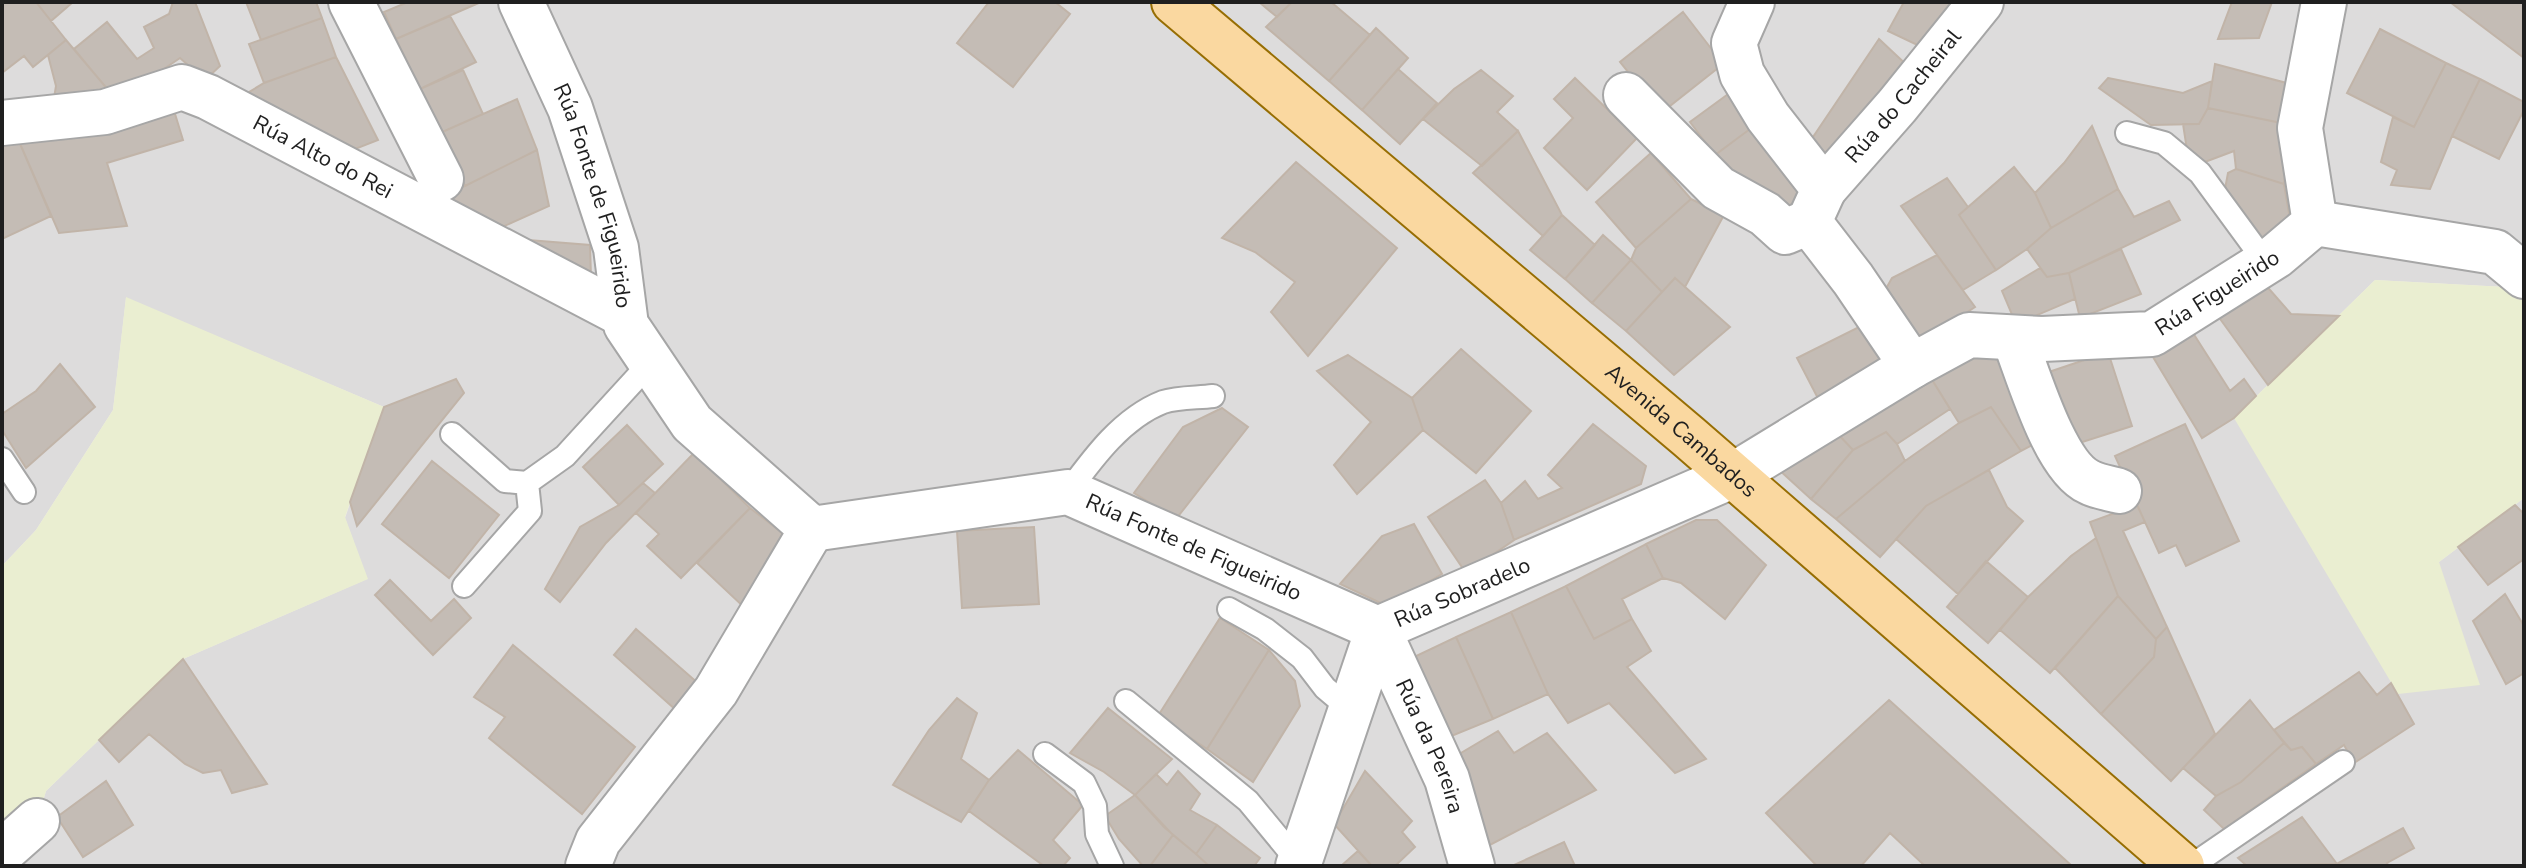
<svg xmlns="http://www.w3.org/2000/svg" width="2526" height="868" viewBox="0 0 2526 868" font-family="'Nunito Sans',sans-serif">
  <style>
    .residential { fill: #dddcdc }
    .farmland { fill: #eaeed1 }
    .building { fill: #c4bcb5; stroke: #c1b4a8; stroke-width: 2 }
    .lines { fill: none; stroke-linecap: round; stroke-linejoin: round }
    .lane-casing { stroke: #a6a6a6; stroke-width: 26 }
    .street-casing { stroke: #a6a6a6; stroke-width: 48 }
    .primary-casing { stroke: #976e03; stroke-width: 48 }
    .lane { stroke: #fff; stroke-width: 22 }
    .street { stroke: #fff; stroke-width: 44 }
    .primary { stroke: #fad8a0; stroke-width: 44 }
    .labels { text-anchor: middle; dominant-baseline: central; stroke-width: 6; stroke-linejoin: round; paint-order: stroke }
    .street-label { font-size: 22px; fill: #1f1f1f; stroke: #fff }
  </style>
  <rect width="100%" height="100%" fill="#f0ede5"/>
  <!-- residential -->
  <path class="residential" d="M2,2H2524V288L2375,280L2234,418L2439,562L2524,498V866H2L37,821L46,791L183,659L367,579L345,518L384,407L126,298L113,410L36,530L2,566Z"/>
  <!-- farmland -->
  <path class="farmland" d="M2375,280L2524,288V498L2439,562L2480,685L2398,694L2234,418Z
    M126,297L384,407L345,517L368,579L183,659L46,791L37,821L2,857V566L36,530L113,410Z"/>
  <!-- building -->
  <path class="building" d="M2,2H36L66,40L33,67L24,56L2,73Z
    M36,2H73L51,21Z
    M173,2H195L220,66L205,80L180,58L117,101L74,49L107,22L137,59L154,48L144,27L169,14Z
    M246,2H316L322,18L261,40Z
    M408,2H481L396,39L384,12Z
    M989,2H1055L1070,14L1013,87L957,43Z
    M1259,2H1292L1277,17Z
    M1292,2H1331L1370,35L1329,81L1266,27Z
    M1904,2H1962L1930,51L1888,31Z
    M2232,2H2272L2259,38L2218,39Z
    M2450,2H2524V58Z
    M1683,12L1723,64L1661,113L1620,62Z
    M450,16L476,62L420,89L396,39Z
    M322,18L336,57L264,83L249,44Z
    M1376,28L1408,58L1362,110L1329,81Z
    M2380,29L2446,63L2414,127L2347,93Z
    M1879,39L1911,69L1827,165L1809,143Z
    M66,40L110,92L52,110L56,86L48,55Z
    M336,57L378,140L345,153L239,98L264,83Z
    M2446,63L2480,79L2452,136L2430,189L2391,185L2397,170L2381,162L2393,117L2414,127Z
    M2215,64L2298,86L2291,125L2208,108Z
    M1398,69L1437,103L1400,144L1362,110Z
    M463,70L483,114L440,133L420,89Z
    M1481,70L1513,96L1497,112L1518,131L1482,166L1423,119L1454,89Z
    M1575,78L1637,138L1587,190L1544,148L1573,118L1554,99Z
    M2108,78L2183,93L2212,81L2208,108L2199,124L2151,125L2099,88Z
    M2480,79L2524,102V110L2499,159L2452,136Z
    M1735,89L1750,129L1715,155L1690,122Z
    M517,99L537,150L465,186L440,133Z
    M172,104L183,140L107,163L127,226L59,233L18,139Z
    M2208,108L2291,125L2284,184L2236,169L2234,151L2202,163L2187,150L2183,124H2199Z
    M2092,126L2118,189L2051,228L2035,193L2064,163Z
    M1750,129L1808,190L1785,219L1740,190L1715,155Z
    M1518,131L1562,215L1543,236L1473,173Z
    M2,139H18L51,216L2,239Z
    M537,150L549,206L491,232L429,196L465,186Z
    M1651,153L1691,199L1636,248L1596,202Z
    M1296,162L1397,248L1308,356L1271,312L1295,282L1255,252L1222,238Z
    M2014,167L2035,193L2051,228L2027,249L1996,270L1959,215Z
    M2236,169L2284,184L2292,231L2263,240L2225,189L2228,173Z
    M1947,178L1968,207L1959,215L1996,270L1963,290L1901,206Z
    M2118,189L2134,217L2169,201L2180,220L2069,273L2047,277L2027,249L2051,228Z
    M1691,199L1724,215L1685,287L1675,278L1662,292L1631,260L1636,248Z
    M1562,215L1595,245L1565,279L1530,250Z
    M1603,235L1631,260L1592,303L1565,279Z
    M528,240L590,245L591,277L526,250Z
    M2121,249L2141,294L2080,318L2069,273Z
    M1937,255L1975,307L1914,347L1879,301L1892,278Z
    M1631,260L1662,292L1626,331L1592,303Z
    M2040,268L2047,277L2069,273L2075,299L2016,324L2002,291Z
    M1675,278L1730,327L1674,375L1626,331Z
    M2263,282L2291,314L2339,316L2268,385L2218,316Z
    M1869,322L1893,361L1821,404L1797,358Z
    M2193,333L2230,391L2244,379L2256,396L2234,418L2202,438L2147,347Z
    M1461,349L1531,411L1476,473L1423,430L1412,398Z
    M1997,351L2038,442L2021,451L1991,407L1959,423L1926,370Z
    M2108,352L2132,426L2073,445L2049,372Z
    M1348,355L1412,398L1423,430L1357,494L1334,465L1371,422L1317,371Z
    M60,364L95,407L26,468L2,430V414L36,391Z
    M1926,370L1950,409L1897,444L1886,432L1853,450L1836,432Z
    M456,379L464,393L357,526L350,502L384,407Z
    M1991,407L2021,451L1926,506L1880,557L1836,519L1905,461L1959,423Z
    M1222,408L1248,427L1176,519L1134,493L1183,427Z
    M1593,424L1646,466L1641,484L1514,540L1501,503L1525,481L1538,499L1562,488L1548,475Z
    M2185,424L2239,541L2186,566L2176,545L2159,553L2115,456Z
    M627,425L663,464L619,505L583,467Z
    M1836,432L1853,450L1811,499L1777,468Z
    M1886,432L1897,444L1905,461L1836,519L1811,499L1853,450Z
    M694,453L750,508L681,578L647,546L659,534L636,513Z
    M432,461L499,515L449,578L382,524Z
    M1989,470L2007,507L2023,521L1958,594L1896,539L1926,506Z
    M1485,480L1501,503L1514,540L1466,573L1428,517Z
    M643,483L655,493L606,543L560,602L545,589L580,527L619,505Z
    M2137,505L2145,522L2123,531L2167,627L2156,639L2118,596L2090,522Z
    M2515,505L2524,514V559L2488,585L2458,547Z
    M750,508L790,539L747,610L697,563Z
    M1696,520H1717L1766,565L1725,619L1681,583L1663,578L1646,544Z
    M1414,524L1442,574L1387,606L1340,584L1382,536Z
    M1034,527L1039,604L962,608L957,531Z
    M2096,538L2118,596L2050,673L2000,630L2028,597L2071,556Z
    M1646,544L1663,578L1622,599L1632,619L1594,639L1566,586Z
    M1986,561L2028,597L1988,643L1947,607Z
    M390,580L431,621L454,599L471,618L433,655L375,595Z
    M1566,586L1594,639L1632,619L1651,651L1627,667L1706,759L1675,773L1609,703L1568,723L1548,694L1511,612Z
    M2505,594L2524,626V673L2506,684L2473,621Z
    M2118,596L2156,639L2154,657L2101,714L2055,668Z
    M1511,612L1548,694L1493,719L1456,637Z
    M1220,618L1269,650L1207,749L1158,716Z
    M2167,627L2215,734L2171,781L2101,714L2154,657L2156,639Z
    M636,629L699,684L676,710L614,655Z
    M1456,637L1493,719L1449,737L1412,658Z
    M513,645L635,747L582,814L489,738L505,717L474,697Z
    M1269,650L1295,681L1300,706L1253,782L1207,749Z
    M183,659L267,784L232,793L221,770L203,773L185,764L149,734L119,762L99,740Z
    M2359,672L2377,695L2391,683L2414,724L2354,763L2344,745L2316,764L2302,747L2291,750L2274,730Z
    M957,698L977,713L961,759L989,780L961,822L893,785L929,730Z
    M1889,700L2072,866H1925L1890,833L1861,866H1817L1766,813Z
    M2250,700L2284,743L2241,782L2216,796L2183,768Z
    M1108,708L1172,759L1135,795L1104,772L1070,753Z
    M1498,731L1514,753L1547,733L1596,790L1482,849L1451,759Z
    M2284,743L2291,750L2302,747L2316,764L2224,829L2204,810L2216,796L2241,782Z
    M1018,750L1083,805L1053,840L1070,858L1063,866H1044L969,811L989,780Z
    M1178,771L1200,794L1190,810L1217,825L1196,854L1164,827L1135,795L1156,774L1167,785Z
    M1365,771L1412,821L1402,832L1415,847L1395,866H1372L1334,824Z
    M106,781L133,825L83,857L57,817Z
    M1135,795L1173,835L1150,866H1143L1119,839L1105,816Z
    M2302,817L2337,864L2247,866L2238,858Z
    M1217,825L1260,858L1254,866H1209L1196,854Z
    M2403,828L2414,848L2387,863L2389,866H2333Z
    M1173,835L1196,854L1209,866H1150Z
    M1564,842L1575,866H1512Z
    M1358,851L1372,866H1341Z"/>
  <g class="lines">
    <!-- lane casing -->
    <g class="lane-casing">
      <path id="lane" d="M2127,133L2164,143L2200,173L2266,263
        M452,434L505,481L527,483L565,456L651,362
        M2,459L24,492
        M1068,492C1093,458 1122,418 1163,402C1178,397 1198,398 1213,396
        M464,586L530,511L527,483
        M1229,609L1265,629L1302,658L1325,688L1351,710
        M1126,701L1248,801L1300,864
        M1045,754L1084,783L1095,806L1097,834L1112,866
        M2191,866L2343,762"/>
    </g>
    <!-- street casing -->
    <g class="street-casing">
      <g id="street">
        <path d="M351,2L441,179"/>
        <path id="s1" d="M521,2L570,108L616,248L626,325L692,423L812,529L1068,492L1378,629L1447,779L1472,866"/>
        <path d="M1752,2L1734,43L1742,74L1768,117L1824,189L1809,222L1853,279L1912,366"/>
        <path d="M1626,95L1718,188L1765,214L1785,232L1809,222"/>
        <path id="s2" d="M2,123L105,112L182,87L208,97L624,315"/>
        <path id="s3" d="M1824,189L1897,106L1981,2"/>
        <path d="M2315,223L2495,252L2524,276"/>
        <path d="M2014,338C2028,373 2054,466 2089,482C2098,487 2110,488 2119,491"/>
        <path d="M2,852L37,821"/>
        <path d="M588,866L598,841L716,691L812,529"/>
        <path id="s4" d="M1298,866L1378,629L1732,476L1912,366L1969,335L2042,339L2152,334L2276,256L2315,223L2300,128L2324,2"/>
      </g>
    </g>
    <!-- primary casing -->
    <g class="primary-casing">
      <g id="primary">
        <path id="s5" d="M1174,2L1689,437L2182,866"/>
      </g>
    </g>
    <!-- lane -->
    <use href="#lane" class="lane"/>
    <!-- street -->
    <use href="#street" class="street"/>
    <!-- primary -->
    <use href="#primary" class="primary"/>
  </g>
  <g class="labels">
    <!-- street labels -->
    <g class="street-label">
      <text stroke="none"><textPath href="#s3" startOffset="122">Rúa do Cacheiral</textPath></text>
      <text stroke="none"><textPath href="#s2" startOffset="342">Rúa Alto do Rei</textPath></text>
      <text stroke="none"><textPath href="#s1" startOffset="208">Rúa Fonte de Figueirido</textPath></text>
      <text stroke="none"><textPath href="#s4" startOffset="1172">Rúa Figueirido</textPath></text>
      <text stroke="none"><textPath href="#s5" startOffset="664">Avenida Cambados</textPath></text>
      <text stroke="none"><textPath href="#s1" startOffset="1016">Rúa Fonte de Figueirido</textPath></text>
      <text stroke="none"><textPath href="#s4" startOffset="342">Rúa Sobradelo</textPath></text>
      <text stroke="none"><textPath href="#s1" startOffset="1346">Rúa da Pereira</textPath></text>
    </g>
  </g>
  <!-- border -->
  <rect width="2526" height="868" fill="none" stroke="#1f1f1f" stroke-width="8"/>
</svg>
